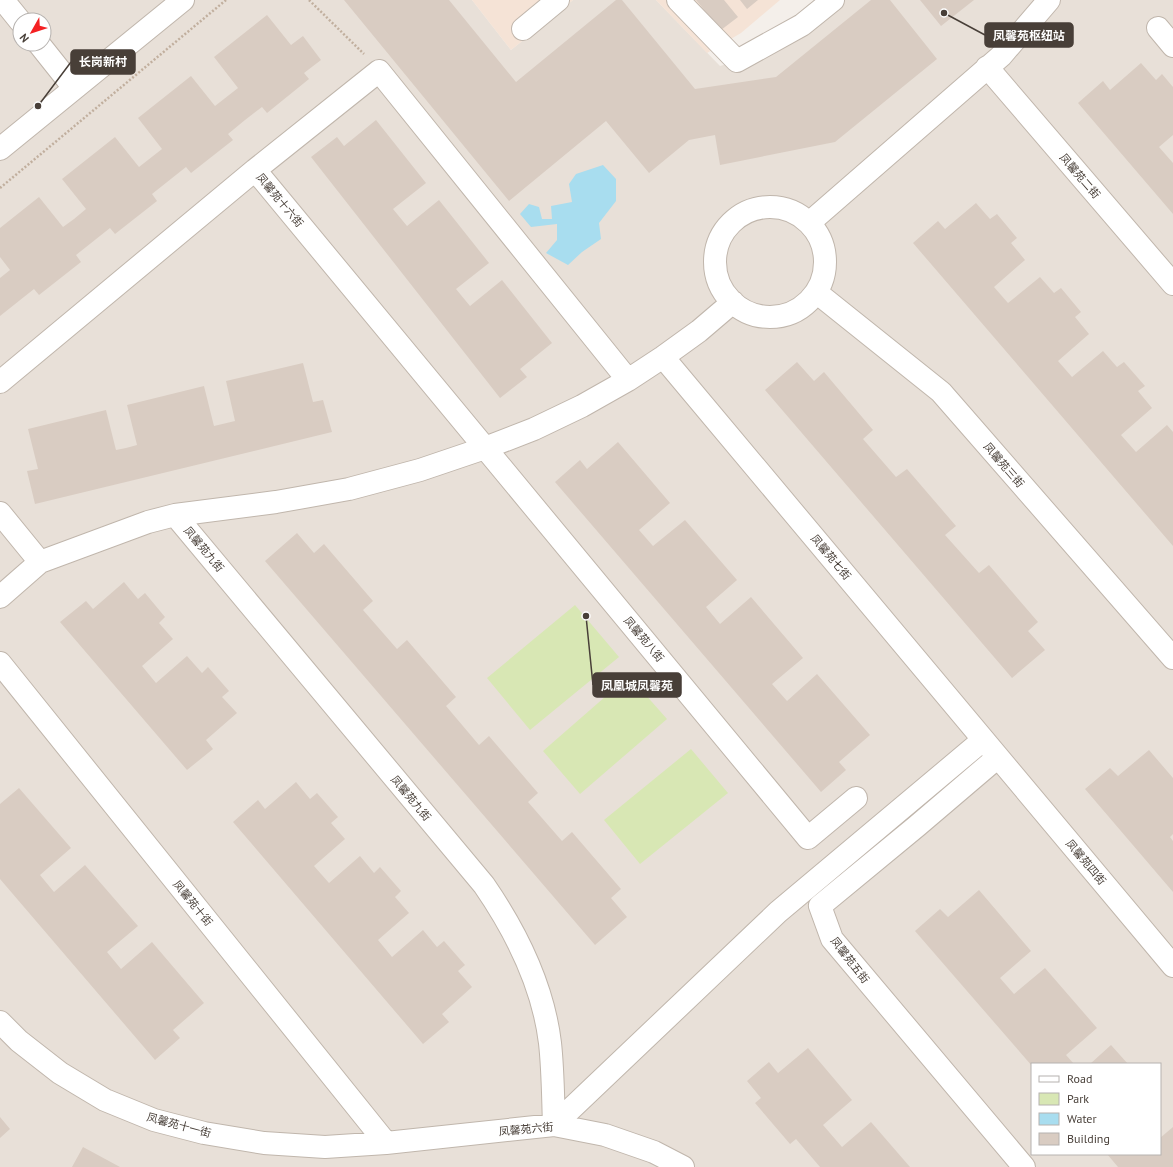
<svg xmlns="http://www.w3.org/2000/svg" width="1173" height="1167" viewBox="0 0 1173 1167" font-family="'PT Sans','Noto Sans SC',sans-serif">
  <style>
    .residential { fill: #e8e0d8; fill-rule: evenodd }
    .commercial { fill: #f5e3d6 }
    .green { fill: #d8e7b4 }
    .water { fill: #a8ddef }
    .building { fill: #d9ccc2 }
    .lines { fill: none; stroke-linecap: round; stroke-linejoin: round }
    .minor-casing { stroke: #c0b6ac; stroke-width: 24 }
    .path { stroke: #c1af9e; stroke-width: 2.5; stroke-dasharray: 2 2; stroke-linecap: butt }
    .minor { stroke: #fff; stroke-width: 22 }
    .labels { text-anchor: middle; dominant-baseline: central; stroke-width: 3; stroke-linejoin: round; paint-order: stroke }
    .street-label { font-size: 11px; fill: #483f38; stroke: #fff }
    .leader { fill: none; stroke: #483f38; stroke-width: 1.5 }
    .callout-dot { fill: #483f38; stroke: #fff; stroke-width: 1.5 }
    .callout { fill: #483f38; stroke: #483f38; stroke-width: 1.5 }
    .callout-label { font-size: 12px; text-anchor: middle; font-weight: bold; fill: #fff }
  </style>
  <rect width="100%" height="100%" fill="#f4efea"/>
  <!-- residential -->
  <path class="residential" d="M0,0H472L511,50L573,0H656L720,66L779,49L839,0H1173V1167H0ZM20,20H44V44H20ZM1032,1064H1160V1154H1032Z"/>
  <!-- commercial -->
  <path class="commercial" d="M472,0H573L511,50Z
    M656,0H780L741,33L707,53Z"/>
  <!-- green -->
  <path class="green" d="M575,605L619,657L530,730L487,678Z
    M629,676L667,719L580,794L543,751Z
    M691,749L728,793L640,864L604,820Z"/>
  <!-- water -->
  <path class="water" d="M603,165L616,179V201L599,223L601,239L582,252L568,265L546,253L557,240V224L531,227L520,214L529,204L539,207L542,219H552L551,206L572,202L569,184L576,174Z"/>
  <!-- building -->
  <path class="building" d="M344,0H449L516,82L616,0H622L695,89L776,77L871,0H890L937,59L835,142L720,165L715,135L689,140L649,173L606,121L509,201Z
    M696,0H724L738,17L721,30Z
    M740,0H758L747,9Z
    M920,0H974L941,26Z
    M267,15L291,45L303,36L321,60L304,73L309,79L267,113L262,107L245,120L228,134L233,140L191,173L186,167L152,194L157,201L115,234L110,228L76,255L81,262L39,295L34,289L0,316V278L10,270L0,257V228L39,197L63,227L74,219L86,209L62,179L115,137L139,167L162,149L138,118L191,76L215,106L238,88L214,57Z
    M1141,63L1156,80L1162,74L1173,87V135L1159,147L1173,163V214L1078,103L1103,81L1110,90Z
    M376,120L426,183L393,209L407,226L439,200L489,263L456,289L470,306L502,280L552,343L520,369L527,377L500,398L311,157L337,137L344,146Z
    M976,203L990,219L997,214L1017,238L1011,243L1025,260L994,287L1008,303L1040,277L1054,293L1061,288L1081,312L1075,317L1089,334L1058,361L1072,377L1103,351L1117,367L1124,362L1145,386L1138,391L1152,408L1121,435L1136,452L1167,425L1173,432V546L913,243L938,221L945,229Z
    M797,362L814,381L824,372L873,430L863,439L896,477L907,469L956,526L945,535L979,573L989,565L1038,622L1028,631L1045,650L1012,678L765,390Z
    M303,363L313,402L323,400L332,432L35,504L27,471L38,469L28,429L106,410L116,450L126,448L137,445L127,405L204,386L214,426L235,421L226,381Z
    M618,442L670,503L639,530L653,546L685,520L737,580L706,607L720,624L751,597L803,658L772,684L787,701L817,674L870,735L839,762L846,770L821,792L555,482L580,460L587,469Z
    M297,533L314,553L324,544L373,601L363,610L397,649L407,640L456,697L446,706L479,745L489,736L538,793L528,802L562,841L572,832L621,889L611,898L627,917L595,945L265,561Z
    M124,582L138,599L145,593L165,617L159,623L173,639L142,666L156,683L187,656L202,673L208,667L229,691L222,697L237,713L206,740L213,749L187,770L60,622L86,601L93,609Z
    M1149,750L1173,778V834L1170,837L1173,841V892L1085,789L1110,768L1118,776Z
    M296,782L310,799L317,793L338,817L331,823L345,839L314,866L329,883L360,856L374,873L380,867L401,891L395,897L409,913L378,940L392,957L423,930L437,947L444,941L465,965L458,971L472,987L442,1014L449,1022L423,1044L233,822L258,800L265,809Z
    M19,788L71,848L40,875L54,892L85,865L138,926L107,952L121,969L152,942L204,1003L173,1030L180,1038L155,1060L0,879V804Z
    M979,890L1031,951L1000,978L1014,994L1045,968L1097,1028L1066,1055L1074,1064H1032V1066L915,931L940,909L948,917Z
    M1111,1045L1128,1064H1090Z
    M808,1048L852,1100L823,1125L842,1147L871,1122L910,1167H820L796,1139L790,1144L755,1103L761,1098L747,1081L769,1062L778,1073Z
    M0,1117L10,1129L0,1138Z
    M1173,1127V1167H1118L1107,1154H1160V1138Z
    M83,1147L120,1167H72Z"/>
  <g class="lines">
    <!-- minor casing -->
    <g class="minor-casing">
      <path id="minor" d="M3,0L20,21
        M678,0L737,61L802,25L833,0
        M1158,28L1173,46
        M523,29L558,0
        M39,44L74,88
        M987,67L1173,284
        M0,149L183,0
        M255,170L379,71L628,380
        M715 262a55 55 0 1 1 110 0a55 55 0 1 1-110 0Z
        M809,223L1001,56L1049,0
        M816,292L941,392L1173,658
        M663,357L1173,966
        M0,382L255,170L808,838L856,798
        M0,513L40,562
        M175,515L484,885C517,933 543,985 550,1043C553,1070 553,1098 554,1125
        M0,597L40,562L148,522L175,515L276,502L349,489L420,470L485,448L534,429L582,406L628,380L663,357L699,331L733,302
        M0,663L386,1143
        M998,757L917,826L820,906L832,939L1024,1167
        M0,1022L19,1041L60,1073L105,1100L154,1120L204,1133L264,1143L325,1147L386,1143L554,1125L605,1135L654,1152L683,1167
        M554,1125L778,912L983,740"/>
    </g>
    <!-- path -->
    <path class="path" d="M309,0L364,54
      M0,188L226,0"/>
    <!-- minor -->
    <use href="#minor" class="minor"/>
  </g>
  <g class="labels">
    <!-- street labels -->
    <g class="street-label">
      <text transform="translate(1080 176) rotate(49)">凤馨苑二街</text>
      <text transform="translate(280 200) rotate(50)">凤馨苑十六街</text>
      <text transform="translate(1004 465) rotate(49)">凤馨苑三街</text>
      <text transform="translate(204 549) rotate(50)">凤馨苑九街</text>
      <text transform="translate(831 557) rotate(50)">凤馨苑七街</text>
      <text transform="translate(644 639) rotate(50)">凤馨苑八街</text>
      <text transform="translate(411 798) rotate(50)">凤馨苑九街</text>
      <text transform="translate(1086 862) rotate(50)">凤馨苑四街</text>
      <text transform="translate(193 903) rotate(51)">凤馨苑十街</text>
      <text transform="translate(850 960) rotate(52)">凤馨苑五街</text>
      <text transform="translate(179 1125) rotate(15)">凤馨苑十一街</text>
      <text transform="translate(526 1129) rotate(-5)">凤馨苑六街</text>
    </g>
  </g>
  <!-- callouts -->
  <path class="leader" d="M944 13L985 35M38 106L71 62M586 616L593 685"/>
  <g class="callout-dot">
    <circle cx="944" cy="13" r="4"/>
    <circle cx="38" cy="106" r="4"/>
    <circle cx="586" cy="616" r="4"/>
  </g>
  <g class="callout">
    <rect x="985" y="23" width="88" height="24" rx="4"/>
    <rect x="71" y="50" width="64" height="24" rx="4"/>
    <rect x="593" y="673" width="88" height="24" rx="4"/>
  </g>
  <g class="callout-label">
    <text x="1029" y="40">凤馨苑枢纽站</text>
    <text x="103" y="66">长岗新村</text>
    <text x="637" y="690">凤凰城凤馨苑</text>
  </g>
  <!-- legend -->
  <rect x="1031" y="1063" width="130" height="92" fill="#ffffff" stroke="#b6b2af"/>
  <rect x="1039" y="1076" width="20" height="6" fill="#ffffff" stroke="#b6b2af"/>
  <text x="1067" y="1083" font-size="12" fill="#483f38">Road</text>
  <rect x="1039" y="1093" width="20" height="12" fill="#d8e7b4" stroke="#b6b2af"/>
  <text x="1067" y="1103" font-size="12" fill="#483f38">Park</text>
  <rect x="1039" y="1113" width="20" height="12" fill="#a8ddef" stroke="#b6b2af"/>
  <text x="1067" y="1123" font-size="12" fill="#483f38">Water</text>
  <rect x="1039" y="1133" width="20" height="12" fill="#d9ccc2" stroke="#b6b2af"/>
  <text x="1067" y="1143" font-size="12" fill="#483f38">Building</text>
  <!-- north arrow -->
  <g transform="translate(32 32) rotate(231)"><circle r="19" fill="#ffffff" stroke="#b6b2af"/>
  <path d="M0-3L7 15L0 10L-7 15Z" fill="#f42123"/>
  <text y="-6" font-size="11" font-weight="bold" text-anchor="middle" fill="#483f38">N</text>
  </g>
</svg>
